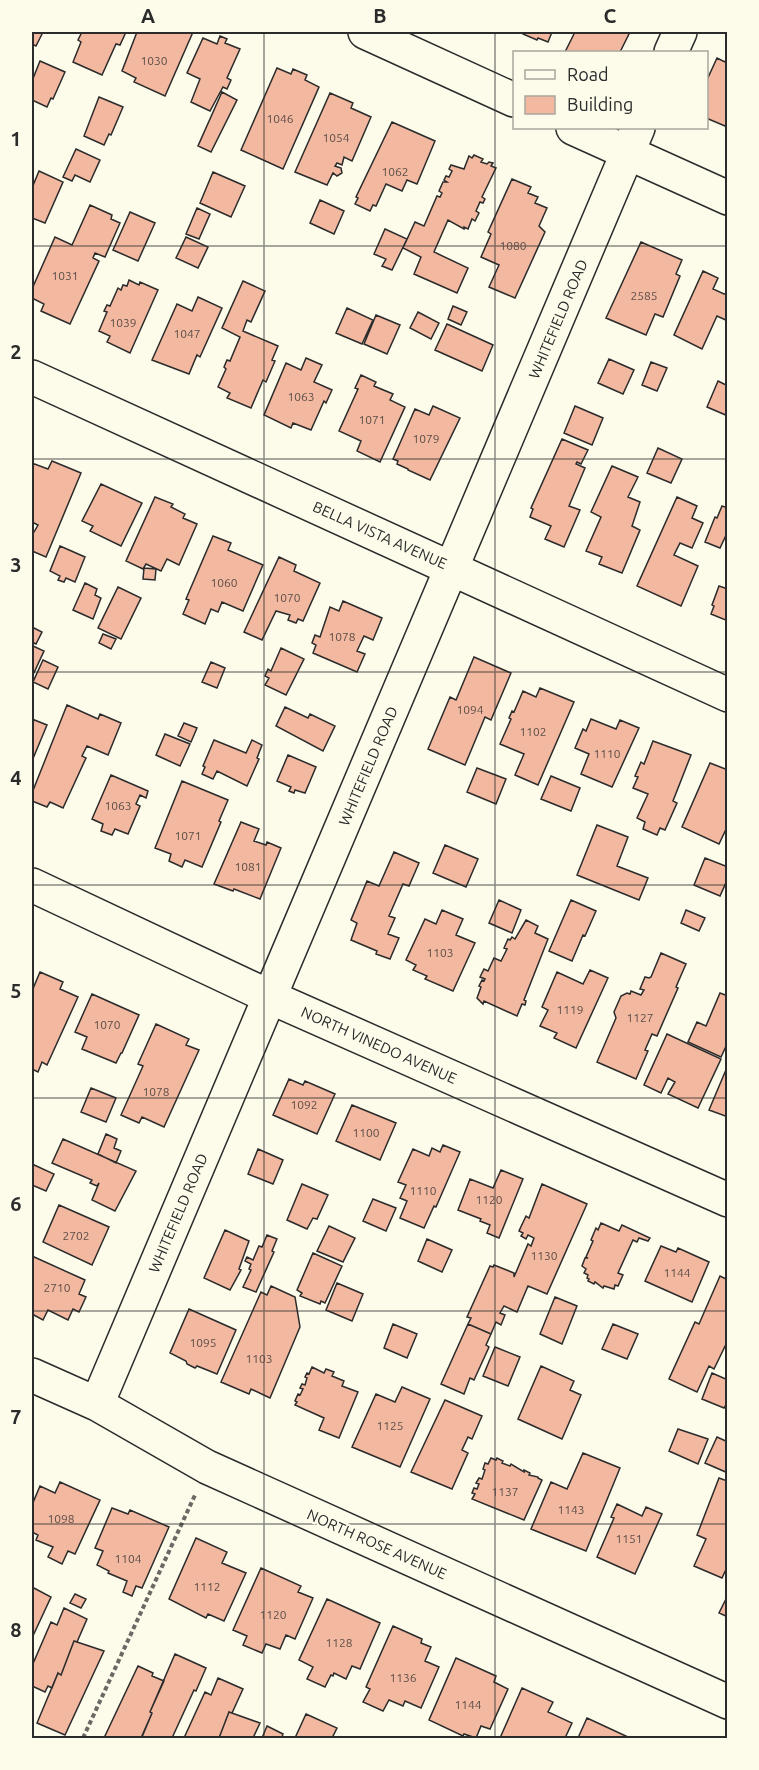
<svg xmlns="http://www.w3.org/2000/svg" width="759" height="1770" viewBox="0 0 759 1770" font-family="Ubuntu,sans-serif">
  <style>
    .building { fill: #f2b8a0; stroke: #2b2b2b; stroke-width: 1.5 }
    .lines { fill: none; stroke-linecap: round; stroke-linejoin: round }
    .minor-casing { stroke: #2b2b2b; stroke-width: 36 }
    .path { stroke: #6a6964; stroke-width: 4; stroke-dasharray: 4.5 3; stroke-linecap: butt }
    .minor { stroke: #fdfbea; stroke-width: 33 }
    .grid { fill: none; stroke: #2b2b2b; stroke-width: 1.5; stroke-opacity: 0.55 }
    .labels { text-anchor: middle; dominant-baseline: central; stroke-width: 4.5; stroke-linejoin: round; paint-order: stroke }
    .number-label { font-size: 12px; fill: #5d4e48 }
    .street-label { font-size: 15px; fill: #2b2b2b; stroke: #fdfbea }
    .neatline { fill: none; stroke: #2b2b2b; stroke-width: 2 }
    .grid-label { font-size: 20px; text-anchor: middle; font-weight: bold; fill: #2b2b2b }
  </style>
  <rect width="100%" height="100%" fill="#fdfbea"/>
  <!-- building -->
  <path class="building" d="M32,32H43L36,46L32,44Z
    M82,32H126L120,45L116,44L102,75L73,62L81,42L78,40Z
    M137,32H193L165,96L134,82L136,78L122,71Z
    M523,32H552L548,42L538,38L537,40L523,34Z
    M575,32H630L620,52H565Z
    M220,36L227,39L225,43L240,49L227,78L231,80L227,89L223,87L210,111L191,102L200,79L187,73L203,38L217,44Z
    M728,55V120L725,126L706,118V82L717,58L725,62Z
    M40,61L65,72L53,99L51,98L47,107L32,100V81Z
    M277,68L291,74L293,69L307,75L305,80L319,87L283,169L241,150Z
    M222,92L237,100L211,152L198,146Z
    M330,93L353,103L351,108L371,117L352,161L344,157L342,165L337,163L335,166L341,168L342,173L337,176L333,173L327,185L295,172Z
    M99,97L123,107L111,135L109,134L104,145L84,136Z
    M392,122L435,141L417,184L407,180L402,191L386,184L376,206L373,205L370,211L355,204L358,198L356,197Z
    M76,149L100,160L90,182L75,175L72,181L63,177Z
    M474,155L483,159L481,162L487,164L489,162L493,163L491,166L496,168L482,197L485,199L483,203L480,202L476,211L479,213L475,221L472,219L468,229L464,227V229L448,220L434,252L468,268L457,293L414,274L421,257L403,248L415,222L424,226L437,196L440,197L442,193L439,191L443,182H447L444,180L446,176L449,177L452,171L449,169L451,165L464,169L469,156L472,158Z
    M39,171L63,182L45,223L32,218V188Z
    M213,172L245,186L231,217L200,203Z
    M512,179L531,187L528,193L538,197L535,203L547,208L539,226L545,232L515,298L489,287L499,265L481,257L491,234L488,232Z
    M320,200L344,211L334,234L310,223Z
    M90,205L112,215L111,219L120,223L105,257L95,253L93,258L99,261L70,324L41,311L44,304L32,298V289L55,237L72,245Z
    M197,208L210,214L199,239L186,234Z
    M130,212L155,223L138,261L113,250Z
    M385,229L407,239L392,270L382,266L386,259L374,254Z
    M186,237L208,247L198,268L176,258Z
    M641,242L682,260L676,274L680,276L663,317L655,314L646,335L606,318Z
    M703,271L718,278L713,289L724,294L728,293V321L717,316L702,349L674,335Z
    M129,280L139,285L140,282L158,290L130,353L107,342L110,336L99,331L107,312L104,311L107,305L110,306L118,288L121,290L123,285L127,286Z
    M243,281L265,291L251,322L247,320L243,331L278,346L272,360L275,361L266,382L263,380L251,408L227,398L230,393L218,387L226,369L224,367L227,360L230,361L240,337L222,328Z
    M198,297L222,308L200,357L197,355L189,374L152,360L177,304L192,311Z
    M453,306L467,312L461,325L448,319Z
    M347,308L373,320L362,344L336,333Z
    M418,312L439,323L431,339L410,328Z
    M376,315L400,325L387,354L364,344Z
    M447,324L493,345L482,371L435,350Z
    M306,358L322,365L314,382L332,390L326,403L324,401L311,430L293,423L291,428L264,415L286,363L301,370Z
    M609,359L634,370L623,394L598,383Z
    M651,362L667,368L657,391L642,385Z
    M361,375L376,382L374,386L393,394L390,400L405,407L380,462L357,451L361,441L339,431L358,389L355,388Z
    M718,381L728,386V416L707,407Z
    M433,406L460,418L430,480L408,470V469L397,464L398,461L393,459L415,409L429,415Z
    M575,406L603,418L592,445L564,433Z
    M562,439L588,450L581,464L577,462L576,464L585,468L569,506L580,510L564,547L545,539L551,526L530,517L533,509L531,508Z
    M658,448L682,459L671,483L647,473Z
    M52,461L81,473L46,557L32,551V533L34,532L38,525L32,522V463L48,469Z
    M612,466L638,477L628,497L640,502L632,526L640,530L622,573L599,564L602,557L586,551L601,517L591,512Z
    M101,484L142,503L121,546L90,531L93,526L82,521Z
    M155,497L173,504L171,507L185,514L183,518L197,524L179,565L167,559L161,571L146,564L143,569L126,561Z
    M677,497L697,506L692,518L703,523L692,548L680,543L674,555L698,566L681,606L637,586Z
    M722,506L728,508V531L720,548L705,542L715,517L717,518Z
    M213,536L231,543L228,550L263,565L243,611L222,602L218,612L211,609L205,624L183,614L189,600L186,599Z
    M60,546L85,557L75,582L66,578L64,582L58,580L60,576L50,571Z
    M279,557L296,565L294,571L320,583L303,621L298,619L296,623L288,620L290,615L276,611L262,640L244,632Z
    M144,568L156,569L155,580L143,579Z
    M85,583L97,589L95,595L101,598L93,619L73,610Z
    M719,586L728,589V621L711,614L714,606L712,605Z
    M118,587L141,598L121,639L98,628Z
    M343,601L382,618L373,640L364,636L357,651L365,654L357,672L313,653L316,645L312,643L315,635L320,637L330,607L339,611Z
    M32,627L42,632L36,644L32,642Z
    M103,634L116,639L111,649L99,643Z
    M33,646L44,651L32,677V648Z
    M281,648L304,659L286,695L265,685L269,678L265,676L268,669L271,671Z
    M474,657L511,673L491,720L485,717L465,765L428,749L450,697L456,700Z
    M43,660L58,667L48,689L33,682Z
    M211,662L225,668L217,688L202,682Z
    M540,688L574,702L538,785L515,775L524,754L500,744L511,719L509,718L512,711L514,712L523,691L536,697Z
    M67,705L98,719L100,714L121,723L108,755L87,746L82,756L86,758L63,808L50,802L47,807L32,801V793Z
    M285,707L308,718L310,714L335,726L323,751L276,726Z
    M32,719L47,725L32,761Z
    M591,719L616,729L620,720L639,728L612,787L581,774L589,754L575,748L583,729L586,731Z
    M184,723L197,728L191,742L178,736Z
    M165,734L190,744L180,766L156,755Z
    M214,740L246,753L252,740L262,745L257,758L259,759L247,786L217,771L213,779L202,774L205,767L203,766Z
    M653,741L691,755L673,801L677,803L665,830L660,828L657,835L643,829L645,822L637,818L648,794L633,788L638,777L635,776L641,762L644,764Z
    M288,755L316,767L305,793L295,790L294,793L289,791L291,787L277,781Z
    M710,763L728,770V825L719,844L682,827Z
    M477,768L506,779L496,804L467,792Z
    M111,775L148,791L146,798L140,795L136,804L140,806L128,834L115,829L112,835L101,831L103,824L92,819Z
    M551,776L580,788L571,811L541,799Z
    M182,781L228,800L219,821L221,822L202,867L185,860L182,867L169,861L171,854L155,848Z
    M241,822L259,829L254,841L266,845L267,842L281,848L260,899L234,889L233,891L214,884Z
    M597,825L628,837L617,866L648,878L639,900L577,875Z
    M445,845L478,859L466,887L433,873Z
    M394,852L419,863L409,886L403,884L389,916L395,918L388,934L399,938L390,959L376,954L377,951L351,940L357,923L351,920L367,881L379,886Z
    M705,858L728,867V878L720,896L694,885Z
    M499,900L521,910L512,933L489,923Z
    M571,900L596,911L585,936L583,935L572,961L549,951Z
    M442,910L463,919L456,935L475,943L453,991L425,979L427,976L413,970L416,965L406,960L425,919L436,924Z
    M686,910L705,918L699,931L681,923Z
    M526,920L538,926L535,933L548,939L524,1000L526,1001L525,1005L522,1004L517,1016L484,1001L483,1004L477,998L481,987L479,986L482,980L484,981L485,979L480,977L484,969L488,971L494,958L501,961L507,949L504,948L508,939L510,940L512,937L515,939Z
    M661,953L686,964L676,987L678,988L657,1036L652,1034L645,1050L648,1051L636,1079L597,1062L616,1018L614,1012L621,996L627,993L630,994L631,991L641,995L644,990L640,989L645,977L649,978L651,977Z
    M590,970L608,978L576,1048L554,1038L557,1033L540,1026L548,1010L542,1007L557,972L583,984Z
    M40,972L63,982L60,989L78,997L47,1065L42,1062L38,1072L32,1069V991Z
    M720,993L728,996V1042L721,1057L688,1042L697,1022L706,1026Z
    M92,994L139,1015L122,1053H121L116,1063L82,1049L87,1037L75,1032Z
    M156,1024L189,1039L186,1045L199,1050L164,1127L142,1117L139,1123L121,1115L143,1066L138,1064Z
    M667,1034L721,1059L698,1108L668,1094L675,1082L668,1078L661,1093L644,1085Z
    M728,1065V1117L709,1110Z
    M289,1079L303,1085L305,1081L335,1094L317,1134L273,1115Z
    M91,1088L116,1098L106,1122L81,1112Z
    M352,1105L396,1123L380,1160L336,1141Z
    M106,1134L117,1139L114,1148L121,1151L116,1163L98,1154Z
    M63,1139L136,1171L115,1211L92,1200L99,1183L97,1186L90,1183L92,1180L52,1163Z
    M443,1145L460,1152L436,1207L434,1206L424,1228L400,1218L407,1201L400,1198L406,1185L398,1182L413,1149L429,1156L432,1148L440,1152Z
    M258,1149L283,1160L273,1184L248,1174Z
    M32,1164L54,1174L46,1191L32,1185Z
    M501,1170L523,1179L499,1238L487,1233L490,1225L480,1221L481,1219L458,1210L470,1179L493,1188Z
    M302,1184L328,1195L317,1219L313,1218L307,1229L287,1220Z
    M542,1184L587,1204L547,1294L528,1286L517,1312L504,1306L500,1313L505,1315L501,1325L496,1322L491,1334L468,1324L471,1318L467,1317L490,1266L493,1267L494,1265L514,1273V1277L528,1244L531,1246L534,1238L528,1235L526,1239L521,1236L523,1233L519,1231L526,1216L529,1218Z
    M373,1199L396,1208L386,1231L363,1221Z
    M59,1205L109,1227L92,1265L43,1242Z
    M601,1223L619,1231L622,1225L650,1238L648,1241L639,1238L637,1242L633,1240L618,1273L623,1275L618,1286L615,1285L614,1289L604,1286L603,1288L595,1282L594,1284L588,1281L589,1279L587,1278L588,1275L584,1273L586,1269L582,1266L585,1258H588L586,1257L593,1241L591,1240L596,1228L598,1230Z
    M329,1226L355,1238L343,1262L317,1251Z
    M225,1230L249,1241L239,1269L241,1270L230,1290L204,1278Z
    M267,1235L277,1239L272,1251L274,1252L256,1292L243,1287L251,1270L249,1269L251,1264L245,1261L247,1257L253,1260L259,1246L262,1247Z
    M427,1239L452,1250L442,1272L418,1261Z
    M661,1246L676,1252L678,1248L709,1262L692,1302L645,1281Z
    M313,1253L342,1266L325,1303L321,1301L320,1304L300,1296L302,1293L297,1290Z
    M32,1256L85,1280L79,1294L86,1297L79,1312L73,1309L68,1320L48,1310L43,1320L32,1314Z
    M728,1275V1340L714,1369L709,1366L697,1392L669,1379L695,1322L699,1324L720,1276L726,1279Z
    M337,1283L363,1294L352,1321L326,1310Z
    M271,1286L295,1297L300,1327L270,1398L251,1389L249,1394L221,1382L261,1292L267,1295Z
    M555,1297L577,1306L562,1344L540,1334Z
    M189,1309L236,1330L217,1374L197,1366L195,1368L187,1364L186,1361L170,1353Z
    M393,1324L417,1334L407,1358L384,1348Z
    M468,1324L491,1334L486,1345L489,1347L474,1380L470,1378L464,1394L441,1384Z
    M613,1324L638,1334L627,1359L602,1349Z
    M495,1347L520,1357L508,1386L483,1376Z
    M541,1366L574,1381L570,1390L581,1395L562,1439L518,1419Z
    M312,1367L324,1373L326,1369L334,1372L332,1376L344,1381L342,1386L358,1392L339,1438L319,1430L324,1418L295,1405L297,1402L295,1401L298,1394L300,1395L303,1389L300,1388L302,1384L305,1385L307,1378L305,1377L307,1373L309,1374Z
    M712,1373L728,1380V1401L724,1408L702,1399Z
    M402,1387L430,1399L400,1467L352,1447L376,1394L395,1402Z
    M445,1400L482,1416L472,1439L468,1437L462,1450L468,1453L452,1489L411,1472Z
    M678,1429L708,1439L698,1464L669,1451Z
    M717,1437L728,1442V1473L705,1463Z
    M583,1453L620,1468L586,1551L531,1529L551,1482L567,1489Z
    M491,1458L496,1460L497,1458L503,1461L502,1463L510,1466L511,1464L524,1472V1470L530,1473L529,1475L538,1477V1478L542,1480L524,1520L472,1499L475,1494L472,1493L474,1488L477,1489L479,1484L476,1483L479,1478L482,1479L485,1470L483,1469L485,1463L488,1464Z
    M719,1478L727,1481L728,1480V1565L722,1578L694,1566L706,1539L697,1535Z
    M60,1482L100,1500L75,1554L68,1551L62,1564L48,1557L53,1547L36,1540L38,1535L32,1532V1505L40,1486L55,1493Z
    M617,1504L642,1516L646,1507L662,1514L635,1574L597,1557L614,1518L611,1517Z
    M112,1508L128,1514L130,1510L169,1527L142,1588L136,1586L132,1596L123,1592L127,1581L108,1573L109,1571L97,1565L103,1551L95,1548Z
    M196,1538L227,1552L222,1563L246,1573L224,1621L208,1614L206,1618L169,1599Z
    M261,1568L301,1586L298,1592L313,1598L295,1639L286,1635L280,1649L266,1644L262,1653L243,1645L247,1636L233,1630Z
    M32,1587L51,1597L32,1638Z
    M75,1594L86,1599L81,1608L70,1603Z
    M728,1595V1617L719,1613Z
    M327,1599L380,1623L360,1669L352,1666L346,1679L334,1673L333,1676L331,1675L325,1687L307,1679L313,1667L299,1660Z
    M64,1608L87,1619L77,1642L74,1641L61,1675L58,1673L52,1688L48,1686L45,1692L32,1686V1666L51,1622L57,1625Z
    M393,1626L422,1639L421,1643L431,1647L425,1661L439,1667L421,1708L405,1701L403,1706L389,1700L383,1711L363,1702L370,1689L366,1687Z
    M74,1641L104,1651L65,1735L37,1723L58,1673L61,1675Z
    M175,1654L206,1668L196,1691L194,1690L172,1738H144L142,1737L152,1713L150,1712Z
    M456,1658L496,1676L494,1682L508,1689L490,1729L481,1726L476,1738L464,1734L463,1736L429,1720Z
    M138,1666L153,1673L152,1676L164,1681L150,1712L152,1713L141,1738H104Z
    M218,1678L243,1689L232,1713L229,1712L219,1738H184L205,1692L211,1695Z
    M522,1688L553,1702L548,1712L572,1723L565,1738H500Z
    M229,1712L260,1723L253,1738H219Z
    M306,1714L337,1728L332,1738H295Z
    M587,1718L628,1737V1738H578Z
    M267,1726L283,1734L282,1737L286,1738H262Z"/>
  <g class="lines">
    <!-- minor casing -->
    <g class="minor-casing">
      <path id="minor" d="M365,32L514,100
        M671,52L680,32
        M573,128L728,198
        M32,377L728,695
        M32,885L270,997L728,1200
        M32,1375L97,1404L207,1467L728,1702
        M97,1404L638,128"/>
    </g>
    <!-- path -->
    <path class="path" d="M83,1738L195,1495"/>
    <!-- minor -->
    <use href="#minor" class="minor"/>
  </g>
  <!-- grid -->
  <path class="grid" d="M264,32V1738M495,32V1738M32,246H728M32,459H728M32,672H728M32,885H728M32,1098H728M32,1311H728M32,1524H728"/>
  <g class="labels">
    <!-- number labels -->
    <g class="number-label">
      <text x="154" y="60">1030</text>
      <text x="280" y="118">1046</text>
      <text x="336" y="137">1054</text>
      <text x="395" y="171">1062</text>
      <text x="513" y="245">1080</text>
      <text x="65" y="275">1031</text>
      <text x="644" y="295">2585</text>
      <text x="123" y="322">1039</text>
      <text x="187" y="333">1047</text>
      <text x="301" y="396">1063</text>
      <text x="372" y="419">1071</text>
      <text x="426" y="438">1079</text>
      <text x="224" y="582">1060</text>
      <text x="287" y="597">1070</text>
      <text x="342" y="636">1078</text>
      <text x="470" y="709">1094</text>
      <text x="533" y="731">1102</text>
      <text x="607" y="753">1110</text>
      <text x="118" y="805">1063</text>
      <text x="188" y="835">1071</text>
      <text x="248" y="866">1081</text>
      <text x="440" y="952">1103</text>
      <text x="570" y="1009">1119</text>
      <text x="640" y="1017">1127</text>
      <text x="107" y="1024">1070</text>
      <text x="156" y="1091">1078</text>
      <text x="304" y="1104">1092</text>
      <text x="366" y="1132">1100</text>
      <text x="423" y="1190">1110</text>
      <text x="489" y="1199">1120</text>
      <text x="76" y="1235">2702</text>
      <text x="544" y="1255">1130</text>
      <text x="677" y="1272">1144</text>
      <text x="57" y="1287">2710</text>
      <text x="203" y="1342">1095</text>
      <text x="259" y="1358">1103</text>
      <text x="390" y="1425">1125</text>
      <text x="505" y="1491">1137</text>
      <text x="571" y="1509">1143</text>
      <text x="61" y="1518">1098</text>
      <text x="629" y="1538">1151</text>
      <text x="128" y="1558">1104</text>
      <text x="207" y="1586">1112</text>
      <text x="273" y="1614">1120</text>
      <text x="339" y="1642">1128</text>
      <text x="403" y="1677">1136</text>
      <text x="468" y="1704">1144</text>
    </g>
    <!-- street labels -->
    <g class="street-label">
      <text transform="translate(558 319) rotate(-67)">WHITEFIELD ROAD</text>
      <text transform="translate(380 535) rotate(24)">BELLA VISTA AVENUE</text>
      <text transform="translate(368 766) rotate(-67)">WHITEFIELD ROAD</text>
      <text transform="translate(379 1045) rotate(24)">NORTH VINEDO AVENUE</text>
      <text transform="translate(178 1213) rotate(-67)">WHITEFIELD ROAD</text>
      <text transform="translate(377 1544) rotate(24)">NORTH ROSE AVENUE</text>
    </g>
  </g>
  <!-- border -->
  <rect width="759" height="1770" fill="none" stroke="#fdfbea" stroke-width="66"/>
  <!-- legend -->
  <rect x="513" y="51" width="195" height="78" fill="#fdfbea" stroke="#a9a89e" stroke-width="1.5"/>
  <rect x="525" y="70" width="30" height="9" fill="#fdfbea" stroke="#a9a89e" stroke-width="1.5"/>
  <text x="567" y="81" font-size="18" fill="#2b2b2b">Road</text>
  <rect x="525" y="96" width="30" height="18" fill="#f2b8a0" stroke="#a9a89e" stroke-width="1.5"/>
  <text x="567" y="111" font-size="18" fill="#2b2b2b">Building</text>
  <rect x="33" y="33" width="693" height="1704" class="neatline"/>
  <g class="grid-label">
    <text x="148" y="23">A</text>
    <text x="380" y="23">B</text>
    <text x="610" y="23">C</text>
    <text x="16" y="146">1</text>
    <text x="16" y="359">2</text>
    <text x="16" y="572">3</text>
    <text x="16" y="785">4</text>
    <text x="16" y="998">5</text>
    <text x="16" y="1211">6</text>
    <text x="16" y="1424">7</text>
    <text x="16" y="1637">8</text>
  </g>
</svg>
